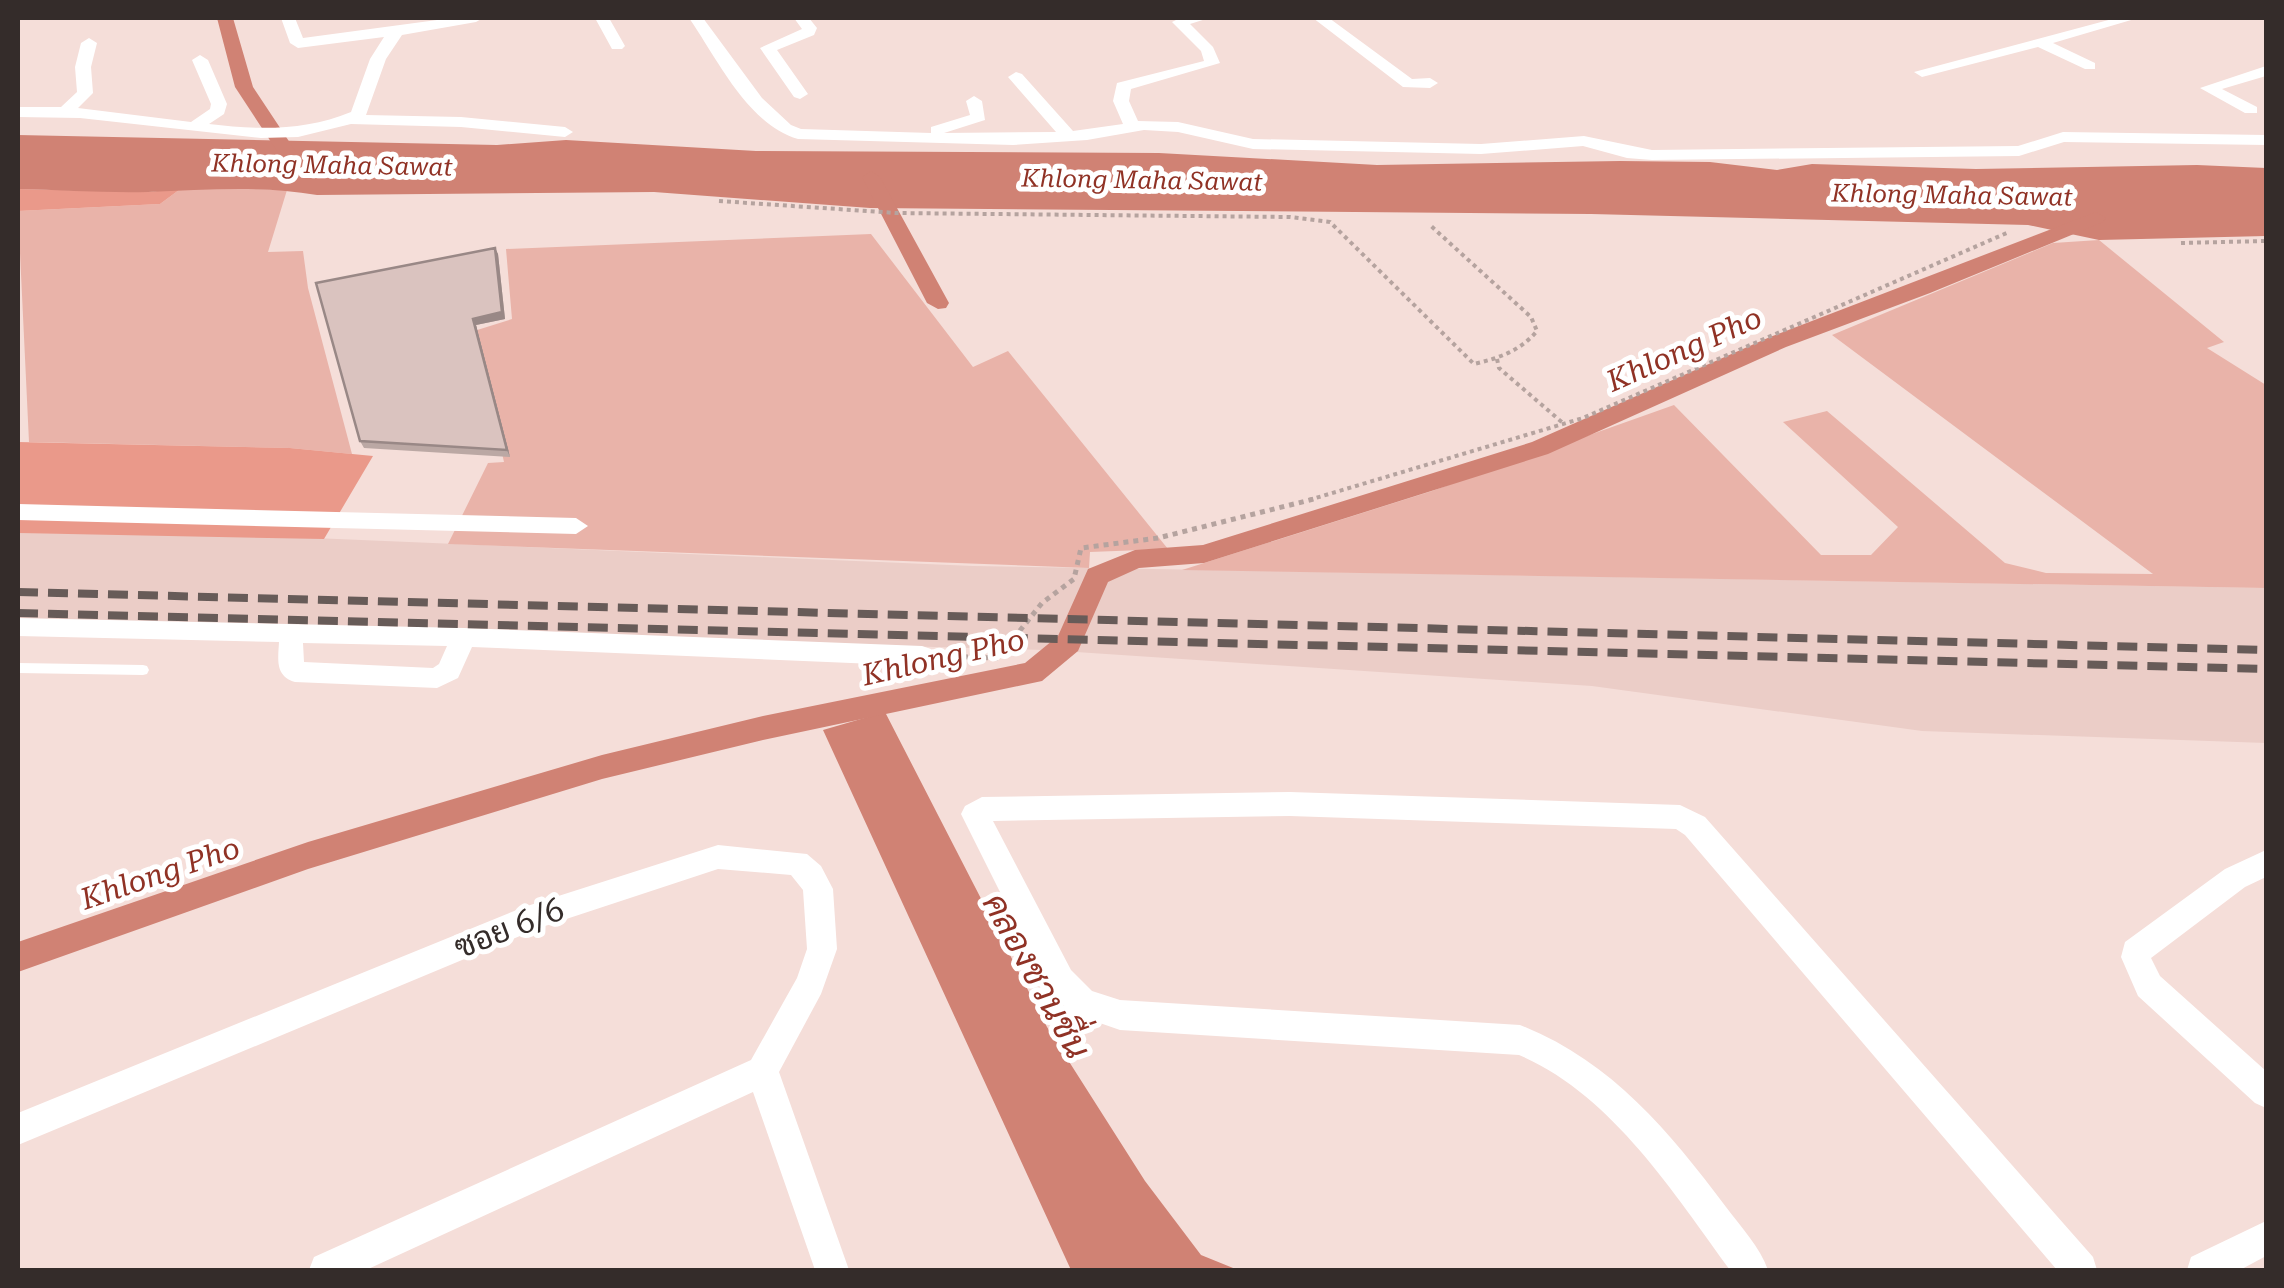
<svg xmlns="http://www.w3.org/2000/svg" width="2284" height="1288" viewBox="0 0 2284 1288" font-family="'Roboto Serif',Sarabun,serif">
  <style>
    .built { fill: #ebcdc7 }
    .green { fill: #e9b3a9 }
    .forest { fill: #ea998a }
    .water { fill: #d08274 }
    .lines { fill: none; stroke-linecap: round; stroke-linejoin: round }
    .canal { fill: #d08274; fill-rule: evenodd }
    .path-far1 { stroke: #b5a39f; stroke-width: 4; stroke-dasharray: 4 4; stroke-linecap: butt }
    .path { stroke: #b5a39f; stroke-width: 5; stroke-dasharray: 5 5; stroke-linecap: butt }
    .lane { fill: #fff; fill-rule: evenodd }
    .street { fill: #fff; fill-rule: evenodd }
    .rail { stroke: #675b58; stroke-width: 8; stroke-dasharray: 20 10; stroke-linecap: butt }
    .wall { fill: #bba8a4 }
    .shaded-wall { fill: #998886 }
    .building { fill: #dac3bf; stroke: #998886; stroke-width: 2.5 }
    .labels { text-anchor: middle; dominant-baseline: central; stroke-width: 10; stroke-linejoin: round; paint-order: stroke }
    .far-water-label { font-size: 25px; font-style: italic; fill: #903225; stroke: #fff }
    .water-label { font-size: 30px; font-style: italic; fill: #903225; stroke: #fff }
    .near-street-label { font-size: 32px; fill: #342c2a; stroke: #fff }
    .near-water-label { font-size: 35px; font-style: italic; fill: #903225; stroke: #fff }
  </style>
  <rect width="100%" height="100%" fill="#f5ded9"/>
  <!-- built -->
  <path class="built" d="M18,533L242,535L973,566L2266,588V743L1922,731L1592,686L1046,650L18,622Z"/>
  <!-- green -->
  <path class="green" d="M183,187L287,190L268,252L303,251L308,288L352,454L290,448L29,442L18,211L160,204Z
    M871,234L973,367L1008,351L1168,549L1090,552L1089,568L448,544L488,463L504,462L474,331L512,319L506,249Z
    M2099,240L2224,342L2207,348L2266,385V588L1182,570L1432,491L1674,405L1821,555H1871L1898,527L1783,422L1827,411L2005,563L2046,573L2153,574L1832,335L2053,243Z"/>
  <!-- forest -->
  <path class="forest" d="M183,187L160,204L18,211V189L151,192Z
    M18,442L290,448L373,456L324,539L18,533Z"/>
  <!-- water -->
  <path class="water" d="M18,135L497,145L566,140L756,151L1159,153L1377,165L1620,161L1710,162L1777,170L1812,164L1976,169L2197,165L2266,168V236L2099,240L2028,225L1591,214L870,208L654,192L317,195C261,185 205,190 148,192C105,193 61,190 18,189Z
    M885,712L1047,1027L1145,1181L1201,1255L1238,1270H1071L823,730Z"/>
  <g class="lines">
    <!-- canal -->
    <path class="canal" d="M217,18H233L253,87L304,164L302,168H288L235,87Z
      M871,171L880,177L949,303L946,308L938,309L927,303L862,177Z
      M2096,212L2106,218L2103,222L1930,293L1786,347L1548,454L1204,563L1139,568L1108,582L1078,651L1042,681L763,740L602,779L308,869L18,972V942L308,842L602,755L763,716L1025,663L1058,636L1088,569L1135,550L1203,545L1532,442L1770,337Z"/>
    <!-- path-far1 -->
    <path class="path-far1" d="M719,201L896,213L1290,217L1330,222L1474,364C1499,358 1520,351 1537,331L1531,317L1431,226
      M2181,243L2266,241
      M1497,359L1499,368L1564,424
      M1309,500L1583,418L2009,232"/>
    <!-- path -->
    <path class="path" d="M943,656L998,658L1042,603L1074,579L1081,548L1158,538L1318,498"/>
    <!-- lane -->
    <path class="lane" d="M18,663L143,665L147,666L149,670L147,674L143,675L18,673Z"/>
    <!-- street -->
    <path class="street" d="M281,18H295L303,38L452,18H483L476,22L402,35L386,59L366,115L461,117L565,127L573,132L565,137L461,127L351,124L298,137L261,138L80,118L18,117V107H61L77,92L75,67L81,43L89,38L97,43L91,67L93,93L78,108L191,122L210,109L211,104L192,60L200,55L208,60L227,104L224,114L209,124C258,130 305,131 351,112L370,59L384,37L298,48L290,43Z
      M595,18H609L625,46L622,49H612Z
      M689,18H703L762,98L791,125L801,129L931,133V127L970,115L966,101L974,96L982,101L985,120L944,133L1056,132L1008,77L1016,72L1022,74L1073,131L1123,124L1113,101L1117,83L1204,61L1201,51L1172,22L1180,18H1209L1190,24L1213,47L1220,63L1131,89L1129,101L1138,121L1178,122L1253,139L1481,144L1584,136L1652,150L2018,146L2063,132L2266,135V145L2064,142L2019,156L1652,160L1627,158L1583,146L1481,154L1253,149L1178,132L1144,130L1087,140L1013,145L798,139C747,124 717,58 689,18Z
      M794,18H809L817,28L814,35L777,50L808,94L800,99L794,97L760,48L802,29Z
      M1313,18H1329L1412,79L1430,78L1438,83L1430,88L1403,87Z
      M2116,18H2138L2053,43L2095,63V69H2085L2038,47L1922,77L1914,72Z
      M2266,66V76L2222,89L2257,107V113H2245L2200,88Z
      M18,504L576,518L588,526L576,534L18,520Z
      M18,618L464,628L922,646L931,649L935,656L931,663L922,666L472,647L458,678L437,688L295,682C275,676 278,660 279,642L18,636ZM303,643L447,646L439,664L433,668L304,662Z
      M1290,792L1680,805L1705,817L2093,1257L2097,1270H2057L1685,835L1676,829L1290,816L993,821L1071,970L1092,991L1120,1000L1520,1025C1611,1061 1668,1130 1726,1207C1741,1227 1760,1247 1768,1270H1730C1673,1192 1611,1094 1519,1055L1120,1030L1071,1013L1049,990L961,814L965,806L982,797Z
      M718,845L807,854L821,866L833,889L837,949L821,994L779,1072L849,1270H815L753,1092L366,1270H309L314,1257L751,1060L797,978L807,949L803,890L791,875L718,869L539,928L18,1145V1113L524,907Z
      M2266,850V877L2245,887L2151,958L2160,976L2266,1071V1108L2255,1103L2138,996L2121,957L2125,942L2225,869Z
      M2266,1221V1256L2240,1270H2187L2191,1257Z"/>
    <!-- rail -->
    <path class="rail" d="M18,592L2266,650
      M18,613L2266,669"/>
  </g>
  <!-- wall -->
  <path class="wall" d="M495,248L498,254L505,319L476,325L510,457L364,448L360,441Z"/>
  <!-- shaded-wall -->
  <path class="shaded-wall" d="M495,248L498,254L505,319L476,325L510,457L507,450L473,319Z"/>
  <!-- building -->
  <path class="building" d="M495,248L502,312L473,319L507,450L360,441L316,283Z"/>
  <g class="labels">
    <!-- far-water labels -->
    <g class="far-water-label">
      <text transform="translate(332 165) rotate(1)">Khlong Maha Sawat</text>
      <text transform="translate(1142 180) rotate(1)">Khlong Maha Sawat</text>
      <text transform="translate(1952 195) rotate(1)">Khlong Maha Sawat</text>
    </g>
    <!-- water labels -->
    <g class="water-label">
      <text transform="translate(1684 349) rotate(-24)">Khlong Pho</text>
      <text transform="translate(943 657) rotate(-13)">Khlong Pho</text>
      <text transform="translate(160 873) rotate(-19)">Khlong Pho</text>
    </g>
    <!-- near-street labels -->
    <g class="near-street-label">
      <text transform="translate(509 928) rotate(-21)">ซอย 6/6</text>
    </g>
    <!-- near-water labels -->
    <g class="near-water-label">
      <text transform="translate(1036 976) rotate(61)">คลองชวนชื่น</text>
    </g>
  </g>
  <!-- border -->
  <rect width="2284" height="1288" fill="none" stroke="#342c2a" stroke-width="40"/>
</svg>
